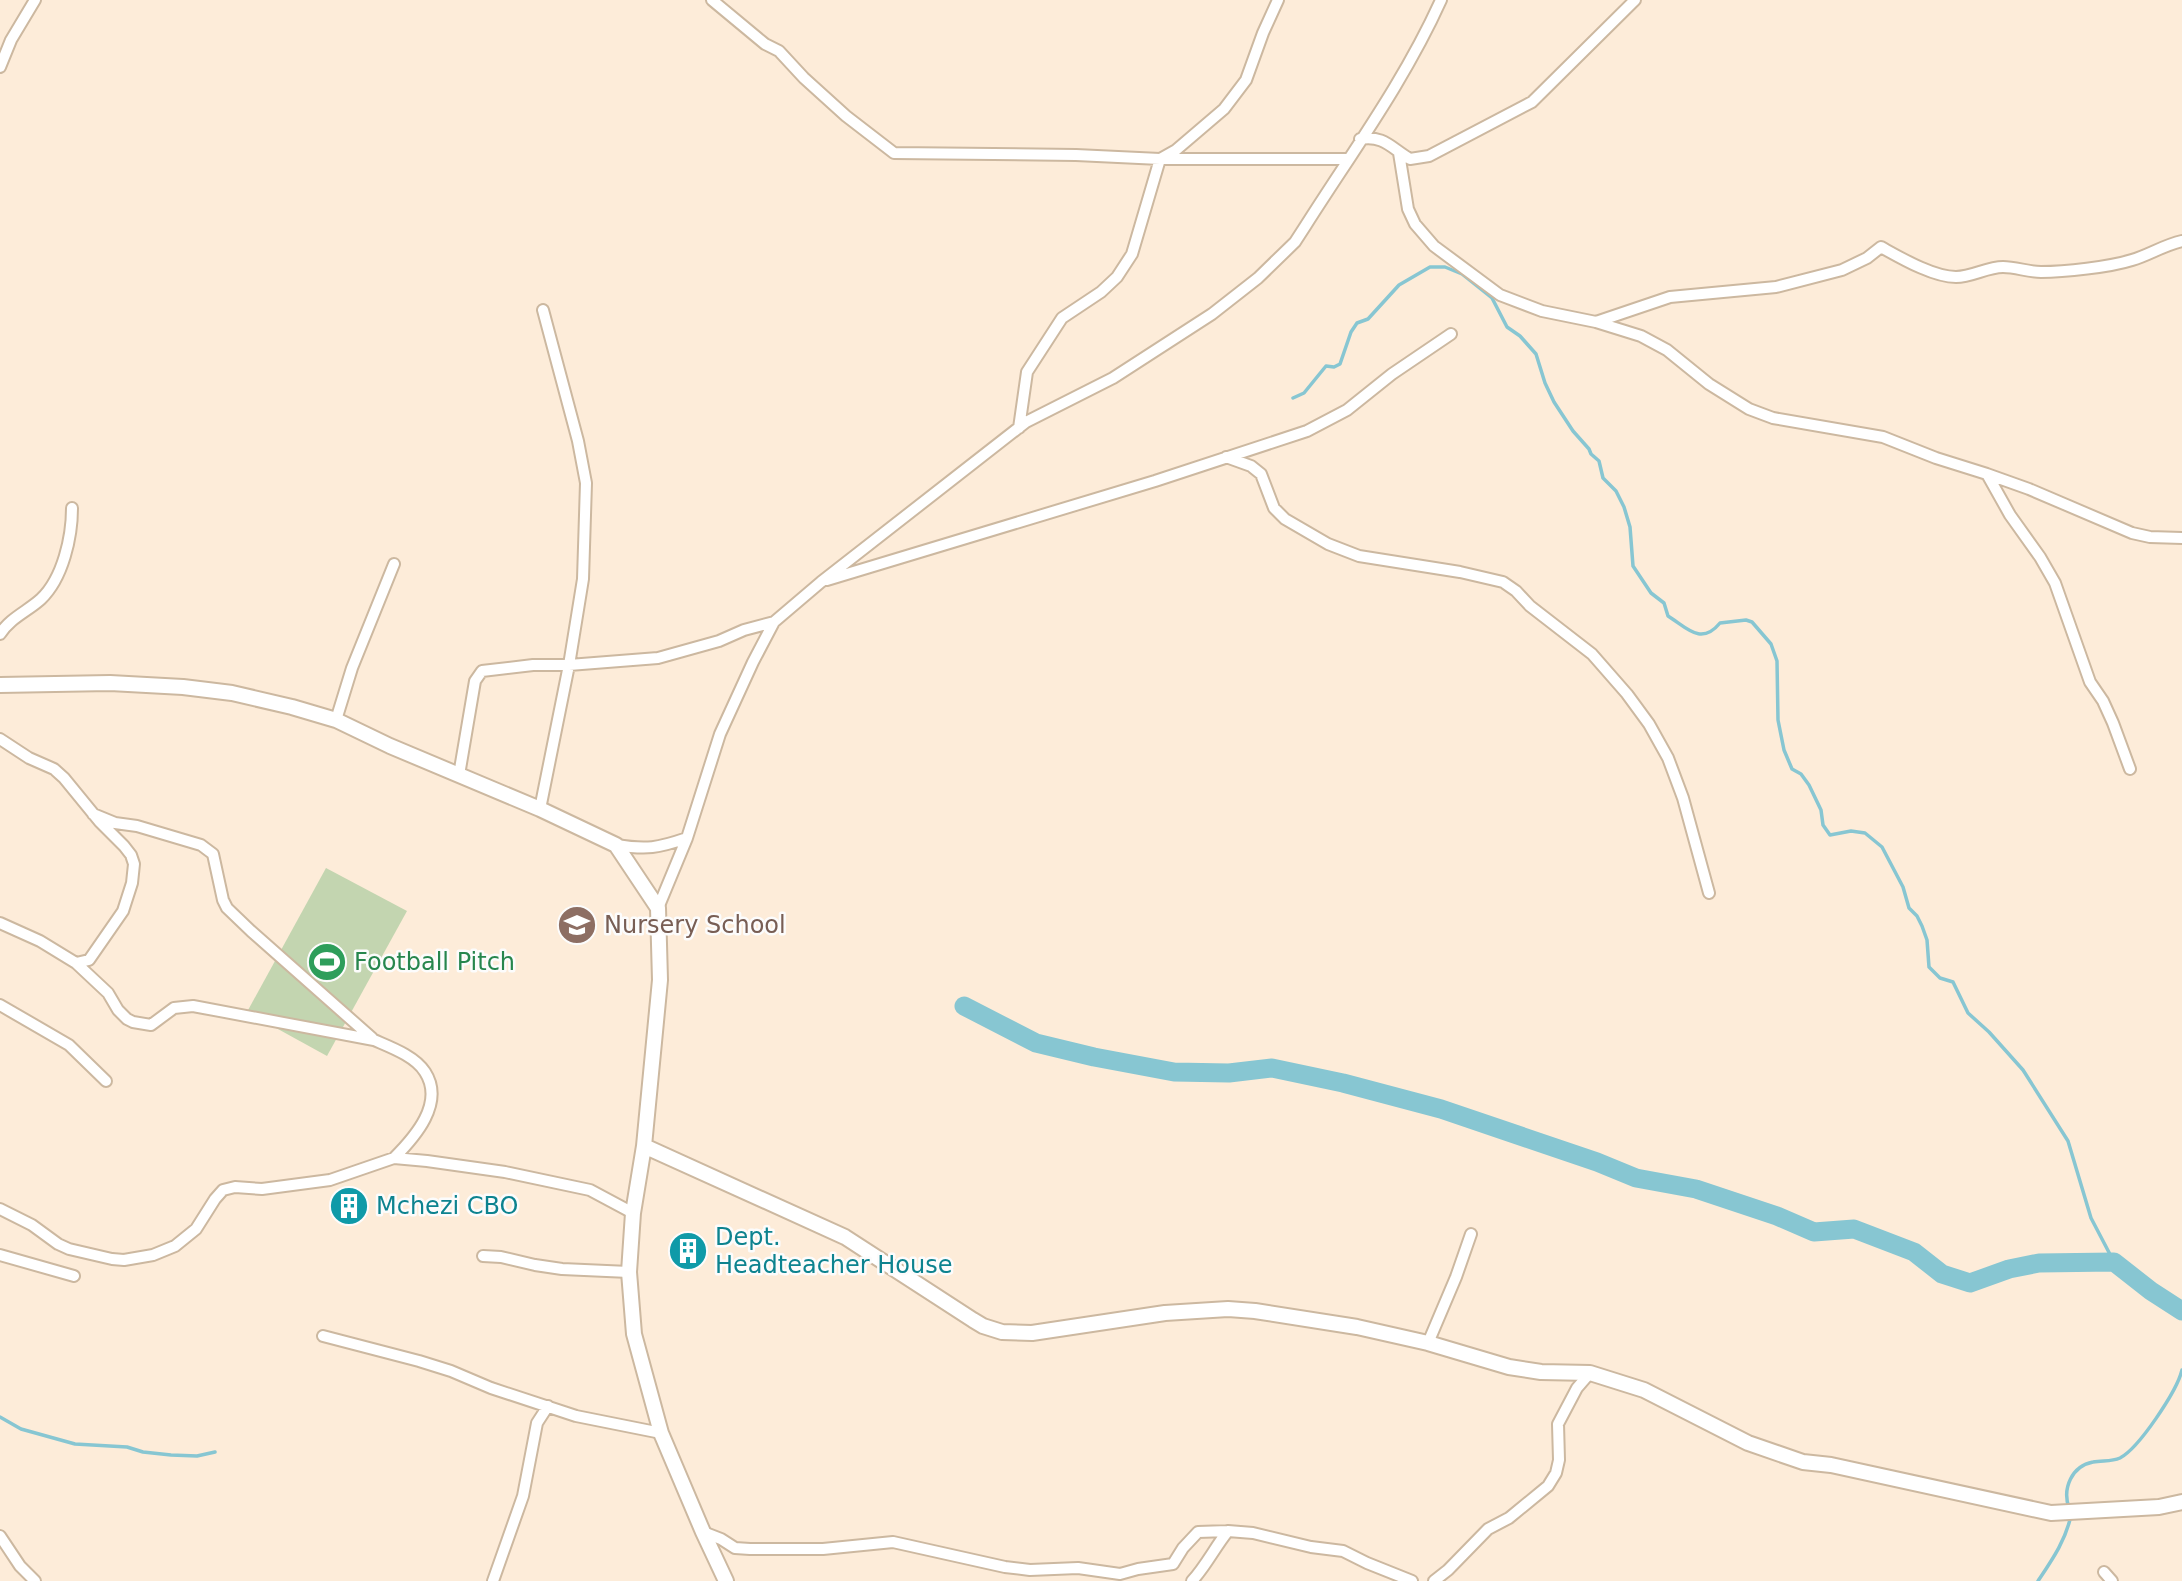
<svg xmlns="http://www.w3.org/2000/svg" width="2182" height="1581" viewBox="0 0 2182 1581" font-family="'DejaVu Sans',sans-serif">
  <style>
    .green { fill: #c3d5b0 }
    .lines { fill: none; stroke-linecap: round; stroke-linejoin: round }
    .stream { stroke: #87c6d2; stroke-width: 3.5 }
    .river { stroke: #87c6d2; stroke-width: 19 }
    .minor-casing { stroke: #ccb8a0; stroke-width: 14 }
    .tertiary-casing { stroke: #ccb8a0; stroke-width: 18 }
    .minor { stroke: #fff; stroke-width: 10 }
    .tertiary { stroke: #fff; stroke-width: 14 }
    .labels { text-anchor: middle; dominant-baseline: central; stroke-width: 5; stroke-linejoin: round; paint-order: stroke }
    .education-label { font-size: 24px; fill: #785e54; stroke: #fcfcfc; text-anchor: start }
    .leisure-label { font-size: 24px; fill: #27864d; stroke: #fcfcfc; text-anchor: start }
    .culture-label { font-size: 24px; fill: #0d838f; stroke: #fcfcfc; text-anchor: start }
  </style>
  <rect width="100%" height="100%" fill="#fdecd9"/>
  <!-- green -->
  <path class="green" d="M326,868L407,911L327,1056L247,1012Z"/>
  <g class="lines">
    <!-- stream -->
    <path class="stream" d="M1293,398L1304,393L1326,366L1334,367L1340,364L1351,332L1357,323L1368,319L1399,285L1430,267H1445L1462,274L1492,298L1507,327L1520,336L1536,354L1545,383L1554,402L1573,431L1589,449L1591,454L1599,461L1603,478L1616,491L1624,507L1630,527L1633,566L1651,593L1664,603L1668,616C1687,628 1701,646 1720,623L1746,620L1752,622L1771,644L1777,661L1778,720L1784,750L1792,769L1801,774L1809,785L1821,810L1823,825L1830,835L1851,831L1865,833L1882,847L1903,887L1909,908L1917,916L1922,926L1927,940L1929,967L1940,978L1953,982L1968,1013L1989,1032L2023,1070L2068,1141L2091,1218L2114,1262
      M0,1417L21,1429L75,1444L127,1447L143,1452L171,1455L197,1456L215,1452
      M2069,1508C2062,1488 2072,1466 2093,1462C2102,1460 2111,1462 2120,1458C2139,1448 2177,1391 2182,1370
      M2038,1581C2052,1560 2066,1540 2071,1515"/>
    <!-- river -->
    <path class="river" d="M964,1006L1036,1043L1094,1057L1174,1072L1229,1073L1272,1068L1343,1083L1441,1109L1597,1162L1636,1178L1696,1189L1777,1216L1814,1232L1854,1229L1914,1252L1942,1274L1970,1283L2009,1269L2039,1263L2114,1262L2151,1291L2182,1311"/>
    <!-- minor casing -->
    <g class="minor-casing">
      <path id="minor" d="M712,0L765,44L779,51L804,78L846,116L894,153L1076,155L1160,159H1348
        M0,67L11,40L35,0
        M1360,139C1384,135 1391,148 1410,159L1429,156L1532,102L1635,0
        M1399,153L1408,209L1415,224L1434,246L1500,295L1542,311L1596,322L1641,336L1667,350L1709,384L1749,409L1773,418L1883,437L1936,458L1987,474L2029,489L2132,533L2150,537L2182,538
        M1596,322L1670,297L1776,287L1842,270L1867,258L1881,247C1901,258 1933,277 1956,277C1972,277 1987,267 2003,267C2016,267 2028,272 2041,272C2064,272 2110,267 2132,260C2149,255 2164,245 2182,241
        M1019,428L1027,372L1062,318L1101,292L1117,277L1132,254L1160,159L1176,150L1224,109L1246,80L1263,33L1278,0
        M1226,457L1251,466L1261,474L1274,508L1285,519L1328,544L1359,556L1460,572L1503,582L1516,591L1530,606L1592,654L1627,694L1649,724L1668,758L1683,798L1709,893
        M1987,474L2010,515L2040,557L2055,583L2090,682L2103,701L2113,723L2130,769
        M827,580L1155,481L1307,431L1347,410L1392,374L1451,334
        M0,634C10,618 28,611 41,599C63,578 72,537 72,508
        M336,720L352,668L394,564
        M0,739L29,758L54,769L64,778L100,822L124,846L131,855L134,864L132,883L123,911L89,960L76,963
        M459,775L475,681L482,671L533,665H569L658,658L719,641L744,630L774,622
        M540,809L569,665L583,579L586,483L578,441L543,310
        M93,814L115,823L137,826L201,845L213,854L223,900L227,908L251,931L372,1038
        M616,845C647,850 658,848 687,838
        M658,908L687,838L720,734L753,662L774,622L821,582L1026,422L1113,378L1212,314L1258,278L1295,242L1306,225C1353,151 1405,80 1441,0
        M0,923L40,941L76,963L108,993L118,1010L127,1019L133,1022L151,1025L174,1008L193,1006L374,1040C390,1047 415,1056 425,1072C445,1103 415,1137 394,1158
        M0,1005L69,1045L106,1081
        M0,1209L32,1225L58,1244L69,1249L112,1259L124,1260L153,1255L175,1246L196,1229L215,1199L223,1190L235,1187L262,1189L330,1180L394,1158L427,1161L505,1172L590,1190L633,1213
        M0,1255L74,1276
        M483,1256L501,1257L535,1265L562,1269L629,1272
        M323,1336L419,1361L451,1371L491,1388L576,1416L661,1433
        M1428,1343L1456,1277L1471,1234
        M703,1532L721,1539L735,1548L750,1549H823L893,1542L1005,1567L1030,1570L1078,1568L1120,1574L1138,1569L1173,1564L1183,1548L1198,1532L1228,1531L1253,1533L1311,1547L1343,1551L1367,1563L1412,1581
        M0,1536L20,1566L35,1581
        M2104,1572L2112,1581
        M493,1581L523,1496L537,1423L548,1406
        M1192,1581C1206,1566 1215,1547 1228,1531
        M1434,1581L1448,1570L1488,1529L1509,1518L1548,1486L1556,1473L1559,1460L1558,1424L1577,1388L1590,1373"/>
    </g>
    <!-- tertiary casing -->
    <g class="tertiary-casing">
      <path id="tertiary" d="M0,685L110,683L183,687L232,693L292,707L336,720L390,746L540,809L616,845L658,908L660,980L644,1146L633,1213L629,1272L634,1334L661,1433L703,1532L726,1581
        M644,1146L845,1237L973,1320L983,1326L1002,1332L1032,1333L1165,1313L1228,1309L1255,1311L1357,1327L1428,1343L1509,1367L1541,1372L1590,1373L1644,1390L1748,1443L1803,1462L1831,1465L2051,1513L2159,1507L2182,1502"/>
    </g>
    <!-- minor -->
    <use href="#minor" class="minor"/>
    <!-- tertiary -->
    <use href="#tertiary" class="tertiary"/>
  </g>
  <!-- icons -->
  <defs>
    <g id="school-disc" transform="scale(2.0125)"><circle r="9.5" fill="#8d6e63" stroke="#fcfcfc"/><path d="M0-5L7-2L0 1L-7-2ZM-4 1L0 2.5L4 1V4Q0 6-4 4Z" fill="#fff"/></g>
    <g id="stadium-disc" transform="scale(2.0125)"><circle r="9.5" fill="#2e9e5b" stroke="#fcfcfc"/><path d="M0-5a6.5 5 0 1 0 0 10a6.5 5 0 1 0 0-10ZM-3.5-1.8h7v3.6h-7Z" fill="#fff"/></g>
    <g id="building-disc" transform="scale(2.0125)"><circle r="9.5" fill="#0f9aa8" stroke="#fcfcfc"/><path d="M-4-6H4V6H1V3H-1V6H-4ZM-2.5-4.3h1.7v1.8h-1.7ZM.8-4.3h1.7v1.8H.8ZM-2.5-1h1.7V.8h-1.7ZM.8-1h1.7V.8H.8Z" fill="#fff"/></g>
  </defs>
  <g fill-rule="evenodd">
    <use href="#school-disc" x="577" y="925"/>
    <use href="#stadium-disc" x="327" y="962"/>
    <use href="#building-disc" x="349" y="1206"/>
    <use href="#building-disc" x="688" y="1251"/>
  </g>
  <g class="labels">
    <!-- education labels -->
    <g class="education-label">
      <text x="604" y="925">Nursery School</text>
    </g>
    <!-- leisure labels -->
    <g class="leisure-label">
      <text x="354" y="962">Football Pitch</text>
    </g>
    <!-- culture labels -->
    <g class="culture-label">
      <text x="376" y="1206">Mchezi CBO</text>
      <text x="715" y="1237">Dept.<tspan x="715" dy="28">Headteacher House</tspan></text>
    </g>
  </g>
</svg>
